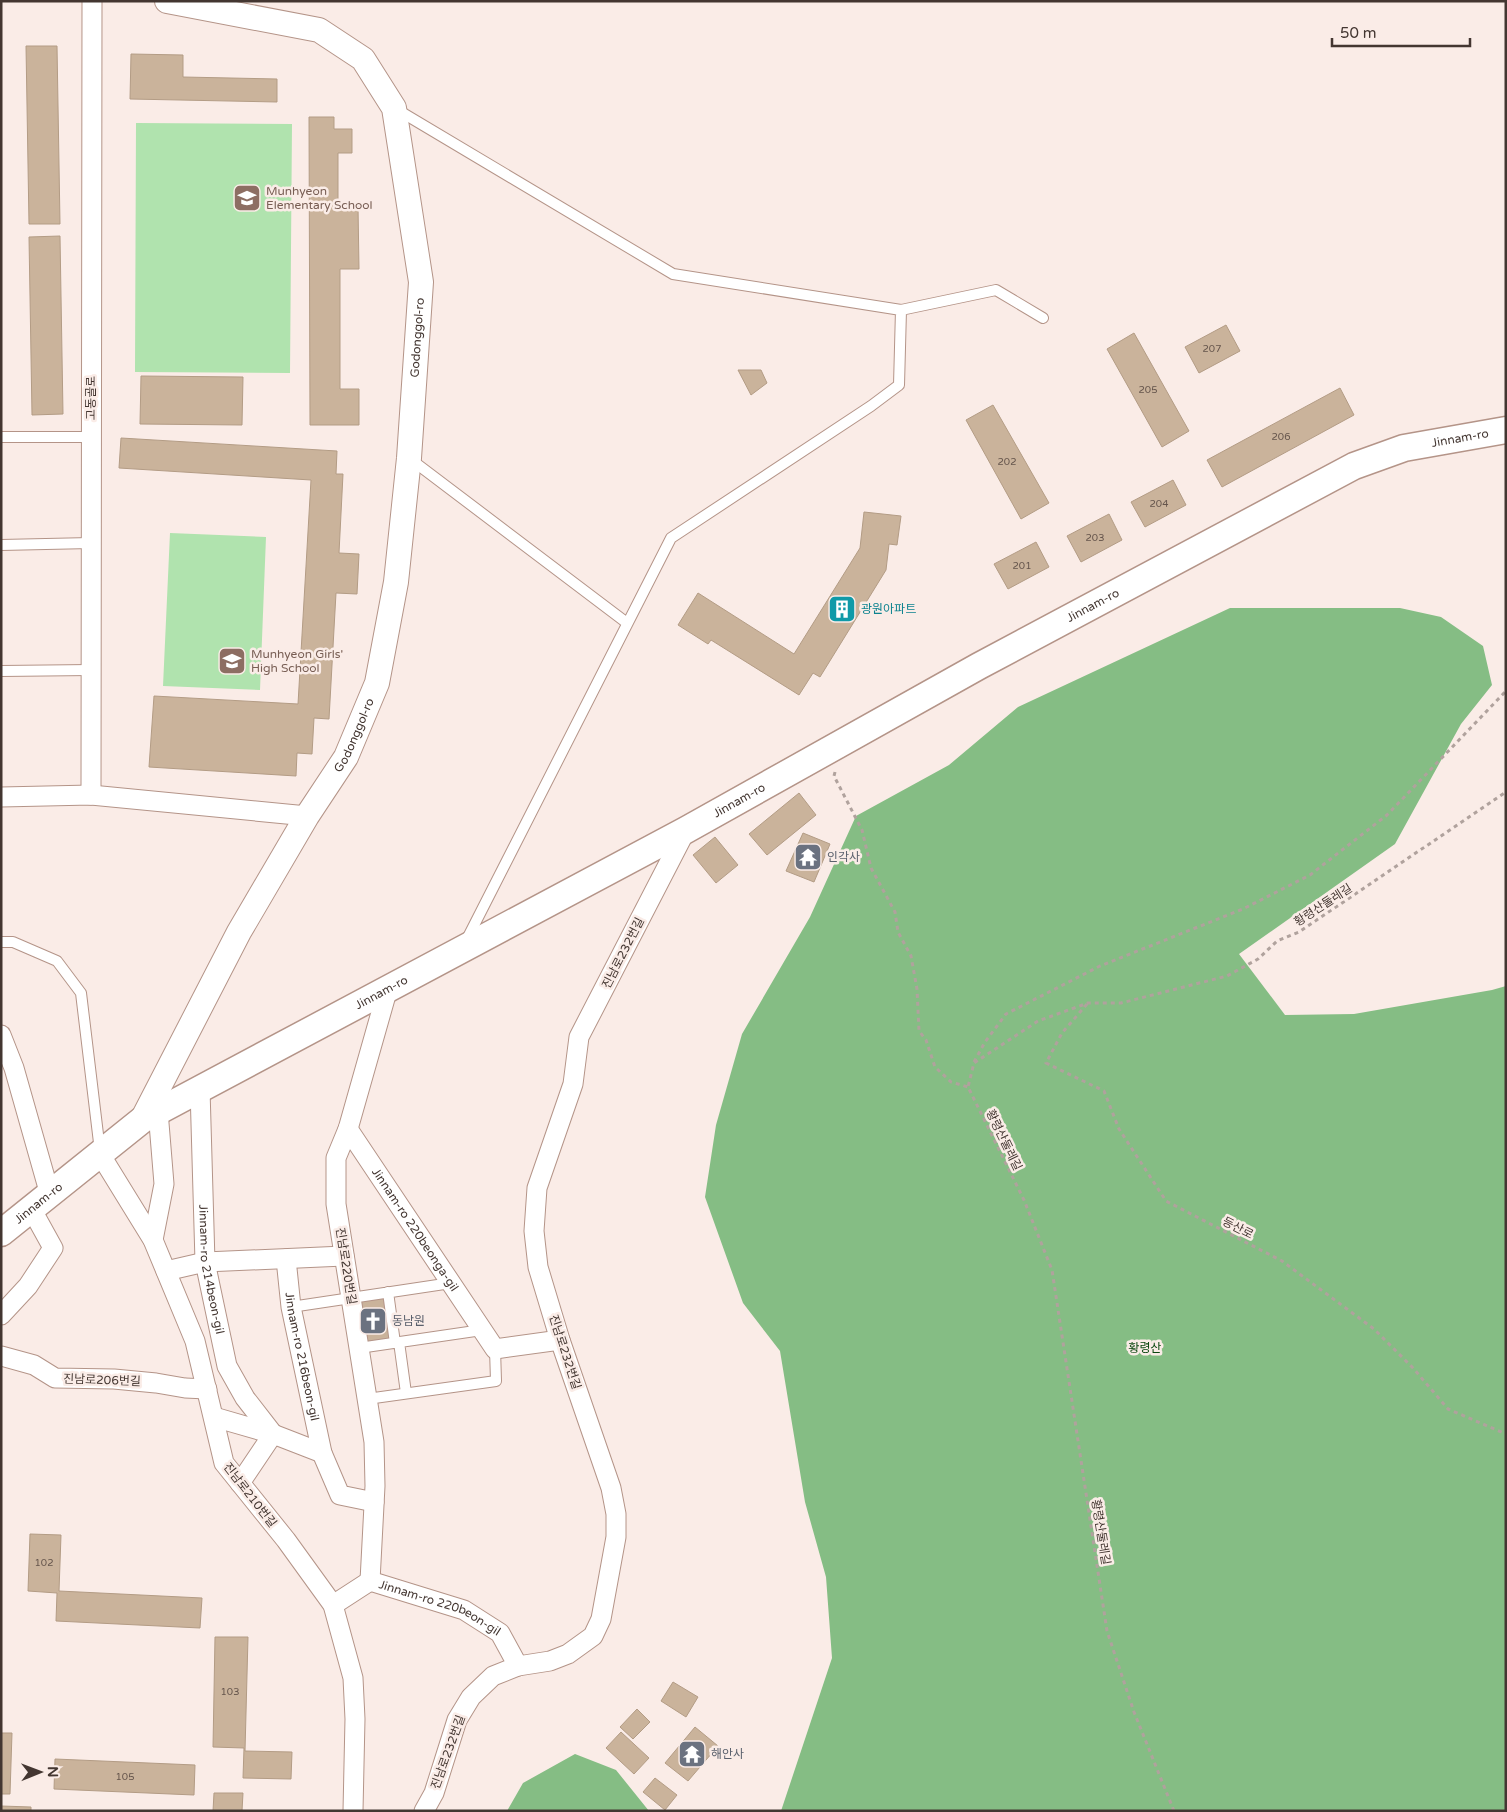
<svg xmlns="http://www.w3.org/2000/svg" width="1507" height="1812" viewBox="0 0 1507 1812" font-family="'Varela Round','Noto Sans KR',sans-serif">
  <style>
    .green { fill: #b0e3ae }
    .forest { fill: #85bd84 }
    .building { fill: #cab39b; stroke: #b39c85 }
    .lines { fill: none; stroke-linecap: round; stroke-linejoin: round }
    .service-casing { stroke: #b49488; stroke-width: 12 }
    .minor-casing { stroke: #b49488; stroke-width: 21 }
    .tertiary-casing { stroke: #b49488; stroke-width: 26 }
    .secondary-casing { stroke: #b49488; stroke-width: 29 }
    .path { stroke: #b0a29d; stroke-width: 3; stroke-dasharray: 4 4; stroke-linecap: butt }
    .service { stroke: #fff; stroke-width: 10 }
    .minor { stroke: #fff; stroke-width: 19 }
    .tertiary { stroke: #fff; stroke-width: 24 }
    .secondary { stroke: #fff; stroke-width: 26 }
    .labels { text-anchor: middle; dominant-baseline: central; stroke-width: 5; stroke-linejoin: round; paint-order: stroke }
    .number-label { font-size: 10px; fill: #65554c }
    .education-label { font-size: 12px; fill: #785e54; stroke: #faece7; text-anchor: start }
    .street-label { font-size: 12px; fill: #433631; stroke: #faece7 }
    .culture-label { font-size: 12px; fill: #0d838f; stroke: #faece7; text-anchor: start }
    .worship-label { font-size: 12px; fill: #5b616d; stroke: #faece7; text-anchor: start }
    .park-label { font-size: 12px; fill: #0b4710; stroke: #faece7 }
  </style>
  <rect width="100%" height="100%" fill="#faece7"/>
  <!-- green -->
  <path class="green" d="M136,123L292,124L290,373L135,372Z
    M170,533L266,537L260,690L163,686Z"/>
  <!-- forest -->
  <path class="forest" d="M1230,608H1400L1441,617L1483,646L1492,685L1461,724L1395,844L1239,954L1285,1015L1354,1014L1492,990L1506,986V1811H781L832,1658L826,1577L805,1502L780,1351L743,1303L705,1197L716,1125L742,1034L810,917L856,816L949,765L1018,707Z
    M575,1754L616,1770L649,1811H507L523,1783Z"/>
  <!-- building -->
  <path class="building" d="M26,46H57L60,224H29Z
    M131,54L183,55V77L277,79V102L130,99Z
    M309,117H334V129H352V153H338V206H358L359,269H340V389H359V425H310Z
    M60,236L63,414L32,415L29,237Z
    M1226,325L1240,351L1199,373L1185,347Z
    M1134,333L1189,431L1162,447L1107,349Z
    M738,370H761L767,383L751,395Z
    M141,376L243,377L242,425L140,424Z
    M1340,388L1354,415L1222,487L1207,460Z
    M993,405L1049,503L1021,519L966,420Z
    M121,438L337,451L336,474H343L339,553L359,554L357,594L336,593L329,719L314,718L312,754L297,753L296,776L149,767L154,696L298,704L311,480L119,468Z
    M1173,480L1186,505L1145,527L1131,502Z
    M864,512L901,516L897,545L889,544L886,570L820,677L813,673L799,695L711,640L708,644L678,625L698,593L794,654L860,548Z
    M1109,514L1122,540L1081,562L1067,536Z
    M1036,542L1049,567L1008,589L994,564Z
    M799,793L816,815L767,855L749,834Z
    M803,833L830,844L814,882L786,871Z
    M715,837L738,865L716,883L693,855Z
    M387,1295L394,1343L360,1348L352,1298Z
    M30,1534L61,1535L59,1591L202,1598L200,1628L56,1621L57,1593L28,1591Z
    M215,1637H248L245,1751L292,1752L291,1779L243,1778L244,1748L213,1747Z
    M673,1682L698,1697L686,1717L661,1701Z
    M637,1709L650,1722L633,1739L620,1727Z
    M695,1727L718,1746L688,1781L665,1763Z
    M621,1732L649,1758L634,1774L606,1748Z
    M1,1733H12L10,1794H1Z
    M55,1759L195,1765L194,1795L54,1789Z
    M655,1778L677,1795L665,1810L643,1792Z
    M214,1793H243L242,1811H213Z
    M1,1806L31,1807V1811H1Z"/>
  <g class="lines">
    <!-- service casing -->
    <g class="service-casing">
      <path id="service" d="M396,109L673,274L901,310L996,290L1043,318
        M1,437H91
        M409,458L627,623
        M1,545L91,543
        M1,671L91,670
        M466,941L671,538L871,406L899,385L901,310
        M1,942H13L57,961L81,993L100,1151
        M388,1292L395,1343
        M291,1307L451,1283
        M399,1342L406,1393
        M359,1348L482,1330
        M367,1399L496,1381L495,1349"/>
    </g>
    <!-- minor casing -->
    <g class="minor-casing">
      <g id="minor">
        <path d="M91,795L92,1"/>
        <path d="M1,797L91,795L307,816"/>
        <path d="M1,1035L14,1068L50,1195"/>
        <path id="s1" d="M200,1089L205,1262L227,1366L245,1398L273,1434"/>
        <path id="s2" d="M348,1129L495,1349L560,1340"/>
        <path d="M100,1154L153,1240L195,1341L224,1463L286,1540L333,1605L353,1678L355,1719L353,1811"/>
        <path d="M153,1240L164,1184L158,1111"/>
        <path id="s3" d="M286,1259L291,1307L322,1453L340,1495L374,1502"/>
        <path d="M166,1271L205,1262L344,1256"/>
        <path d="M1,1315L28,1286L53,1248L32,1210"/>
        <path d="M1,1356L34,1365L55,1378L114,1379L156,1383L185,1388L207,1389"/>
        <path d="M214,1417L273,1434L322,1453"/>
        <path d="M240,1483L273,1434"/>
        <path d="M370,1581L375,1486L374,1442L336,1204V1158L348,1129L388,988"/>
        <path id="s4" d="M370,1581L464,1610L500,1633L518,1666"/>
        <path d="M333,1605L370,1581"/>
        <path d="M424,1811L434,1793L457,1720L471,1697L493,1676L518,1666L550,1661L568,1654L593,1636L601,1619L616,1537V1514L611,1488L560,1340L538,1267L534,1231L537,1188L573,1084L579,1037L686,830"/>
      </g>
    </g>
    <!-- tertiary casing -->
    <g class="tertiary-casing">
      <g id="tertiary">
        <path id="s5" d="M142,1120L239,932L307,816L346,757L377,683L396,582L409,458L421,282L394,108L363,59L319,30L167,1"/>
      </g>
    </g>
    <!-- secondary casing -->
    <g class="secondary-casing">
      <g id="secondary">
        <path id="s6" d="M1,1233L142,1120L686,830L979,666L1354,466L1404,448L1506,430"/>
      </g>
    </g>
    <!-- path -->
    <path class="path" d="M835,772L834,776L862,830L871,868L895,912L898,932L911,956L917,989L919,1031L926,1040L935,1067L951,1082L968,1087
      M1087,1004L1062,1033L1046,1063L1104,1091L1119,1129L1166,1201L1282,1261L1374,1329L1413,1368L1448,1409L1506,1434
      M974,1062L985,1042L1006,1014L1100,966L1243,909L1310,875L1387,815L1506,691
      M1174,1811L1134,1712L1107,1631L1052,1270L1024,1200L968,1087L974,1063L1038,1021L1088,1003H1121L1227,976L1258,959L1277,941L1299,932L1506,792"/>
    <!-- service -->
    <use href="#service" class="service"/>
    <!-- minor -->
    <use href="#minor" class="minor"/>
    <!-- tertiary -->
    <use href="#tertiary" class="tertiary"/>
    <!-- secondary -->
    <use href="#secondary" class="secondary"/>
  </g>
  <!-- icons -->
  <defs>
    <g id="school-square" transform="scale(1.4375)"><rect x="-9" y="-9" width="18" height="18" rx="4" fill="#8d6e63" stroke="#faece7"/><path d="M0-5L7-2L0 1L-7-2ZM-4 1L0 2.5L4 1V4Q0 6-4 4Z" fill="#fff"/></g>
    <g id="building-square" transform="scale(1.4375)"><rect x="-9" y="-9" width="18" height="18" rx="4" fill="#0f9aa8" stroke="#faece7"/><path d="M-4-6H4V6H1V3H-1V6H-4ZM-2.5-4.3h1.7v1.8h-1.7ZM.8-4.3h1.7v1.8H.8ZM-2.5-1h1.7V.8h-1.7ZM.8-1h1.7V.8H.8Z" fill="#fff"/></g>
    <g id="temple-square" transform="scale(1.4375)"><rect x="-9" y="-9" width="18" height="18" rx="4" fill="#6b7280" stroke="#faece7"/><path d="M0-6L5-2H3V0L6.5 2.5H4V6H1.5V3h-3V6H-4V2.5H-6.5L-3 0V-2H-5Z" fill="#fff"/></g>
    <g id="church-square" transform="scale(1.4375)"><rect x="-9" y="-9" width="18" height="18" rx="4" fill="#6b7280" stroke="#faece7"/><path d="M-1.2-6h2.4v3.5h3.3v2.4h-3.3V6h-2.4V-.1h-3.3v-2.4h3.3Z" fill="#fff"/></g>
  </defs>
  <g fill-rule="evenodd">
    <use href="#school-square" x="247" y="198"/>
    <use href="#building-square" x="842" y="609"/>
    <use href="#school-square" x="232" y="661"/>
    <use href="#temple-square" x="808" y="857"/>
    <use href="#church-square" x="373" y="1321"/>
    <use href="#temple-square" x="692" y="1754"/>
  </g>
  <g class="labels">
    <!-- number labels -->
    <g class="number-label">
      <text x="1212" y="349">207</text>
      <text x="1148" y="390">205</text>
      <text x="1281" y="437">206</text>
      <text x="1007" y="462">202</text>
      <text x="1159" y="504">204</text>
      <text x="1095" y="538">203</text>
      <text x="1022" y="566">201</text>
      <text x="44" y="1563">102</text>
      <text x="230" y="1692">103</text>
      <text x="125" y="1777">105</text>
    </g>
    <!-- education labels -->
    <g class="education-label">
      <text x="266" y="191">Munhyeon<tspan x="266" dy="14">Elementary School</tspan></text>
      <text x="251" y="654">Munhyeon Girls'<tspan x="251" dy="14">High School</tspan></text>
    </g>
    <!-- street labels -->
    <g class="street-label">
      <text stroke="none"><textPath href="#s5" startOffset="845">Godonggol-ro</textPath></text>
      <text transform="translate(91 398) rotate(-90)">고동골로</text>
      <text stroke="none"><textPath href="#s6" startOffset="1668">Jinnam-ro</textPath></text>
      <text stroke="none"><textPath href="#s6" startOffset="1262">Jinnam-ro</textPath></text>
      <text stroke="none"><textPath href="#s5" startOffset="440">Godonggol-ro</textPath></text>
      <text stroke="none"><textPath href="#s6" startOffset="858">Jinnam-ro</textPath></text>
      <text transform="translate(1323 905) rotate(-33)">황령산둘레길</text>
      <text transform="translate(623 953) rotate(-63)">진남로232번길</text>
      <text stroke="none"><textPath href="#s6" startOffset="452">Jinnam-ro</textPath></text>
      <text transform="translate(1004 1140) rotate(64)">황령산둘레길</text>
      <text stroke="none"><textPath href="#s6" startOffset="48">Jinnam-ro</textPath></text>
      <text transform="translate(1238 1228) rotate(27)">등산로</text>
      <text stroke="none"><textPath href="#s2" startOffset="121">Jinnam-ro 220beonga-gil</textPath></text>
      <text transform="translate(346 1266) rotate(81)">진남로220번길</text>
      <text stroke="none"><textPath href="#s1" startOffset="181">Jinnam-ro 214beon-gil</textPath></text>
      <text transform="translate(565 1352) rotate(72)">진남로232번길</text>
      <text stroke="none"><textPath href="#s3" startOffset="99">Jinnam-ro 216beon-gil</textPath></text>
      <text transform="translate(102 1380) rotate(2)">진남로206번길</text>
      <text transform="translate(250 1495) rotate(52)">진남로210번길</text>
      <text transform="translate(1101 1532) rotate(81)">황령산둘레길</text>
      <text stroke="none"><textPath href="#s4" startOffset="75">Jinnam-ro 220beon-gil</textPath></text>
      <text transform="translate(448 1752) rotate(-70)">진남로232번길</text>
    </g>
    <!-- culture labels -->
    <g class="culture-label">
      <text x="861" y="609">광원아파트</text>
    </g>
    <!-- worship labels -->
    <g class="worship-label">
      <text x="827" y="857">인각사</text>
      <text x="392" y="1321">동남원</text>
      <text x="711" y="1754">해안사</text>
    </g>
    <!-- park labels -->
    <g class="park-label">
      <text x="1145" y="1348">황령산</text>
    </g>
  </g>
  <!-- border -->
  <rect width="1507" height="1812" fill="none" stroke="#433631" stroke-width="5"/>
  <!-- north arrow -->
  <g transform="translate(40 1772) rotate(89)" stroke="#faece7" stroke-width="4" paint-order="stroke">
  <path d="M0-4L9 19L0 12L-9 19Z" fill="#433631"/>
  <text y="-8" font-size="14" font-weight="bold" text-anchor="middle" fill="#433631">N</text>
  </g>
  <!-- scale -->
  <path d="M1332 38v8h138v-8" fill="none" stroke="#433631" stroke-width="2.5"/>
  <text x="1340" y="38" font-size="15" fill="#433631" stroke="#faece7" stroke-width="4" paint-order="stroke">50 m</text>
</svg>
